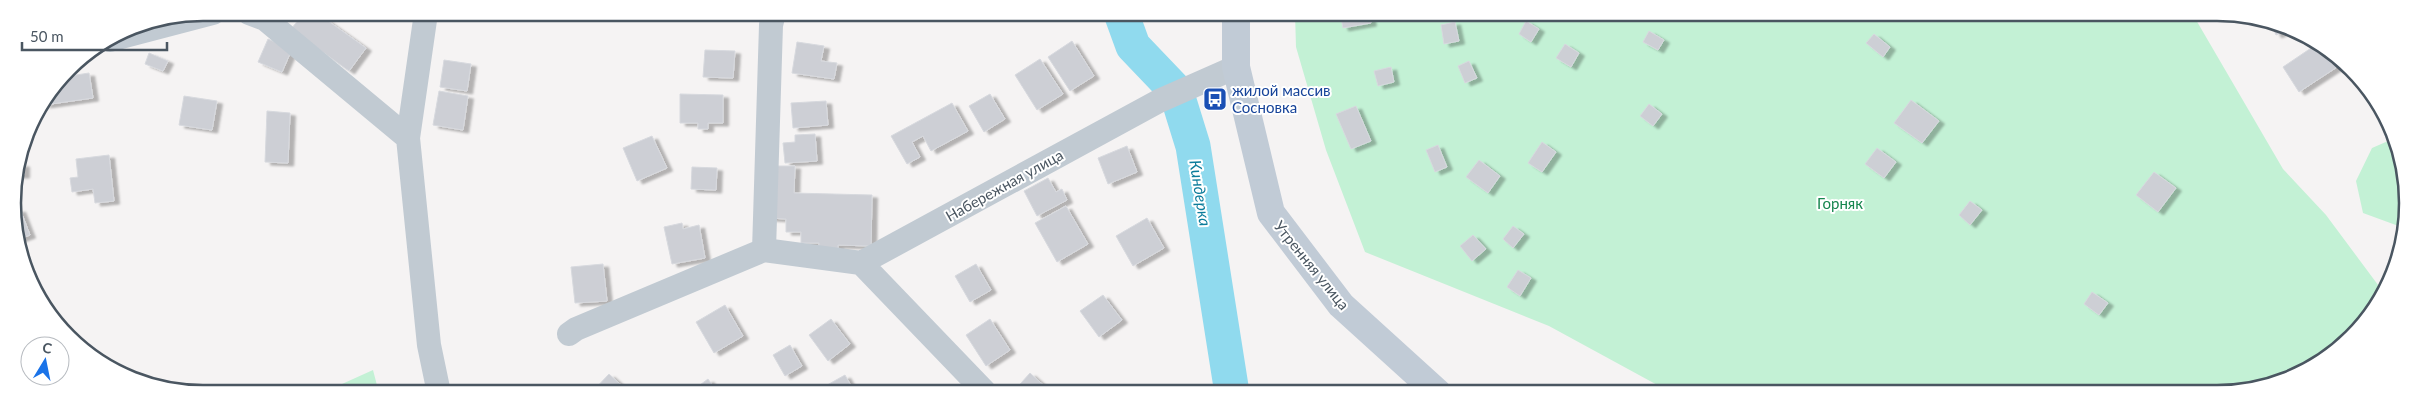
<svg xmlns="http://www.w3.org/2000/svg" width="2420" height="406" viewBox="0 0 2420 406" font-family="Lato,sans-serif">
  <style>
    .green { fill: #c3f1d5 }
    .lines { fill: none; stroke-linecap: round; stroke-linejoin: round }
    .river { stroke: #90daee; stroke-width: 35 }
    .building { fill: #cdcfd5; stroke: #d7d9de; filter: url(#shadow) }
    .street { stroke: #c1cad2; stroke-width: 24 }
    .secondary { stroke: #c1cbd6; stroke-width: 28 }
    .labels { text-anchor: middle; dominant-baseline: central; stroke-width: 4; stroke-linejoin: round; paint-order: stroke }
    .transit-label { font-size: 15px; fill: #164399; stroke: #fff; text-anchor: start }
    .street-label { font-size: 15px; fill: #4a5661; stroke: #fff }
    .park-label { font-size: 15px; fill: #17864f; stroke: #fff }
    .water-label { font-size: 16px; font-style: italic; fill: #0c7c9b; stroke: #fff }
    .rim { fill: none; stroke: #4a5661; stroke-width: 2.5 }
  </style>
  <defs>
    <filter id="shadow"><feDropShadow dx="5.5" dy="3" stdDeviation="1" flood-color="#0004"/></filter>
  </defs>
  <rect width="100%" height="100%" fill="#f5f3f3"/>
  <!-- green -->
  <path class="green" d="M1295,13H2192L2283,169L2326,215L2384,293L2352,337L2301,374L2230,393H1672L1549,326L1365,252L1326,150L1296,47Z
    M2395,138L2407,216L2404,228L2363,213L2356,181L2372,148Z
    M373,370L379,393H322Z"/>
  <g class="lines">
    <!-- river -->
    <path class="river" d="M1121,13L1133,46L1176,91L1193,146L1232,393"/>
  </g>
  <!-- building -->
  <path class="building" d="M304,13H317L366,48L349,71L291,29Z
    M1340,13H1369L1371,23L1343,28Z
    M1526,21L1539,29L1531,42L1519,34Z
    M1455,22L1459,41L1444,44L1441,25Z
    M2271,24L2290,29L2276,35Z
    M1649,31L1664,40L1658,50L1643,42Z
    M1874,34L1890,47L1883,57L1866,43Z
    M268,39L292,49L282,72L258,62Z
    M1072,41L1094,76L1070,91L1048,57Z
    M797,42L824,46L821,61L837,63L834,79L792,73Z
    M1565,44L1579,53L1571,67L1556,58Z
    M2317,44L2328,52L2337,67L2299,92L2283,67Z
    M705,50L735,51L733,78L703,77Z
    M149,53L168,61L163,71L145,64Z
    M1040,59L1063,94L1037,110L1015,75Z
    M444,60L471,64L467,91L440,87Z
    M1469,61L1477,78L1465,83L1458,66Z
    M1391,67L1394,82L1378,86L1374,71Z
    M89,73L93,98L44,105L63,77Z
    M439,91L468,96L463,130L433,125Z
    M680,94L723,95V123H708V129H698V123H680Z
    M990,94L1005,119L984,132L969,106Z
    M184,96L217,101L212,130L179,125Z
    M1911,100L1939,121L1922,143L1894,123Z
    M826,101L828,125L793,128L791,103Z
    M952,103L968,131L931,151L923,136L912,142L920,157L907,164L891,136Z
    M1649,104L1662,114L1653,126L1640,116Z
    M1356,106L1371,141L1351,149L1336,114Z
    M267,111L290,113L288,163L265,162Z
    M815,134L817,161L785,163L783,143L795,142V135Z
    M652,136L667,168L637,181L623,148Z
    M1542,142L1556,152L1542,172L1528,163Z
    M1438,145L1447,167L1435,172L1426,150Z
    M1127,146L1137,172L1108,184L1098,158Z
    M1877,148L1896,162L1884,178L1865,164Z
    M109,155L114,201L95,203L93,189L72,192L70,178L78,177L76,159Z
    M1479,160L1500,176L1488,193L1466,177Z
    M19,164H24V175H17Z
    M772,166H795L794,193L872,195L871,246L838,245V252L819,251V243H801V232H786V219L770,218Z
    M692,167L717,168L716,190L691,189Z
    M2154,172L2176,188L2158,212L2136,195Z
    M1048,178L1056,192L1062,189L1067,200L1037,216L1024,191Z
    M1970,201L1982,210L1970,225L1959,215Z
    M1066,206L1088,244L1057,262L1035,223Z
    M20,209L30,235L19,239L16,210Z
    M1147,218L1164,248L1133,266L1116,236Z
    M682,223L683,229L699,225L705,258L672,264L664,227Z
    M1513,226L1524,234L1513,248L1503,239Z
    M1473,235L1486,249L1472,261L1460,246Z
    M603,264L607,301L575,303L571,267Z
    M976,264L991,290L970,302L955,276Z
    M1518,270L1531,278L1520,296L1507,287Z
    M2092,292L2108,303L2099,315L2084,304Z
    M1103,295L1122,320L1099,337L1080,311Z
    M725,305L743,336L714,353L696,322Z
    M831,319L850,344L828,361L809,335Z
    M990,319L1010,350L986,366L966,335Z
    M790,345L802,366L785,376L773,355Z
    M1030,373L1052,393H1012Z
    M609,374L630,393H591Z
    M845,375L855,393H823L820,389Z
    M708,379L718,393H689Z"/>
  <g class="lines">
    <!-- street -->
    <path class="street" d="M249,13L265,19L408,138
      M426,13L408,138L429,345L439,393
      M110,40L213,13
      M764,250L771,25L774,13
      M861,263L986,393
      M569,334L576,329L764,250L861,263L1159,101L1236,67"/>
    <!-- secondary -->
    <path class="secondary" d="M1236,13V67L1271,213L1341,305L1438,393"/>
  </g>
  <!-- icons -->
  <defs>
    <g id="bus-square" transform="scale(1.25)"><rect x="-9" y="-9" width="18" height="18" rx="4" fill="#1a4fb4" stroke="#fff"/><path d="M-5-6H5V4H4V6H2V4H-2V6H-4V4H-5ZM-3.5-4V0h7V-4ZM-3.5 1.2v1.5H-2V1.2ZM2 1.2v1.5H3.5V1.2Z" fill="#fff"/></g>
  </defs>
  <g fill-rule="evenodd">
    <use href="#bus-square" x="1215" y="99"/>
  </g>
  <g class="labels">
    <!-- transit labels -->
    <g class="transit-label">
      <text x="1232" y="90">жилой массив<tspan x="1232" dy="17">Сосновка</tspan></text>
    </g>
    <!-- street labels -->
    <g class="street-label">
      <text transform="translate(1004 185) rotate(-29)">Набережная улица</text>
      <text transform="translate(1312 265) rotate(51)">Утренняя улица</text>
    </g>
    <!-- park labels -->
    <g class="park-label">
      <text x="1840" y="203">Горняк</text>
    </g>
    <!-- water labels -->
    <g class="water-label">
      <text transform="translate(1201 193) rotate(81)">Киндерка</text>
    </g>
  </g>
  <!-- crop -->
  <path d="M0 0H2420V406H0ZM203 21H2217A182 182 0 0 1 2399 203V203A182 182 0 0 1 2217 385H203A182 182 0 0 1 21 203V203A182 182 0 0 1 203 21Z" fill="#fff" fill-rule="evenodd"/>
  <path class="rim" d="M203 21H2217A182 182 0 0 1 2399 203V203A182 182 0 0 1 2217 385H203A182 182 0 0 1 21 203V203A182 182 0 0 1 203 21Z"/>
  <!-- north arrow -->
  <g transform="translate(45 361) rotate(10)"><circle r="24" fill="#ffffff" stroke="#b7bbc0"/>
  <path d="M0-4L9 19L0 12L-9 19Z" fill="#1a73e8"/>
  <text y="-8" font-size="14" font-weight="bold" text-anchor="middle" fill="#4a5661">С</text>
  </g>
  <!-- scale -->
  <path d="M22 42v8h145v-8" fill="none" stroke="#4a5661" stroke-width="2.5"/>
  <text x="30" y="42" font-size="15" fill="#4a5661" stroke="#ffffff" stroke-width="4" paint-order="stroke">50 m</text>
</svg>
